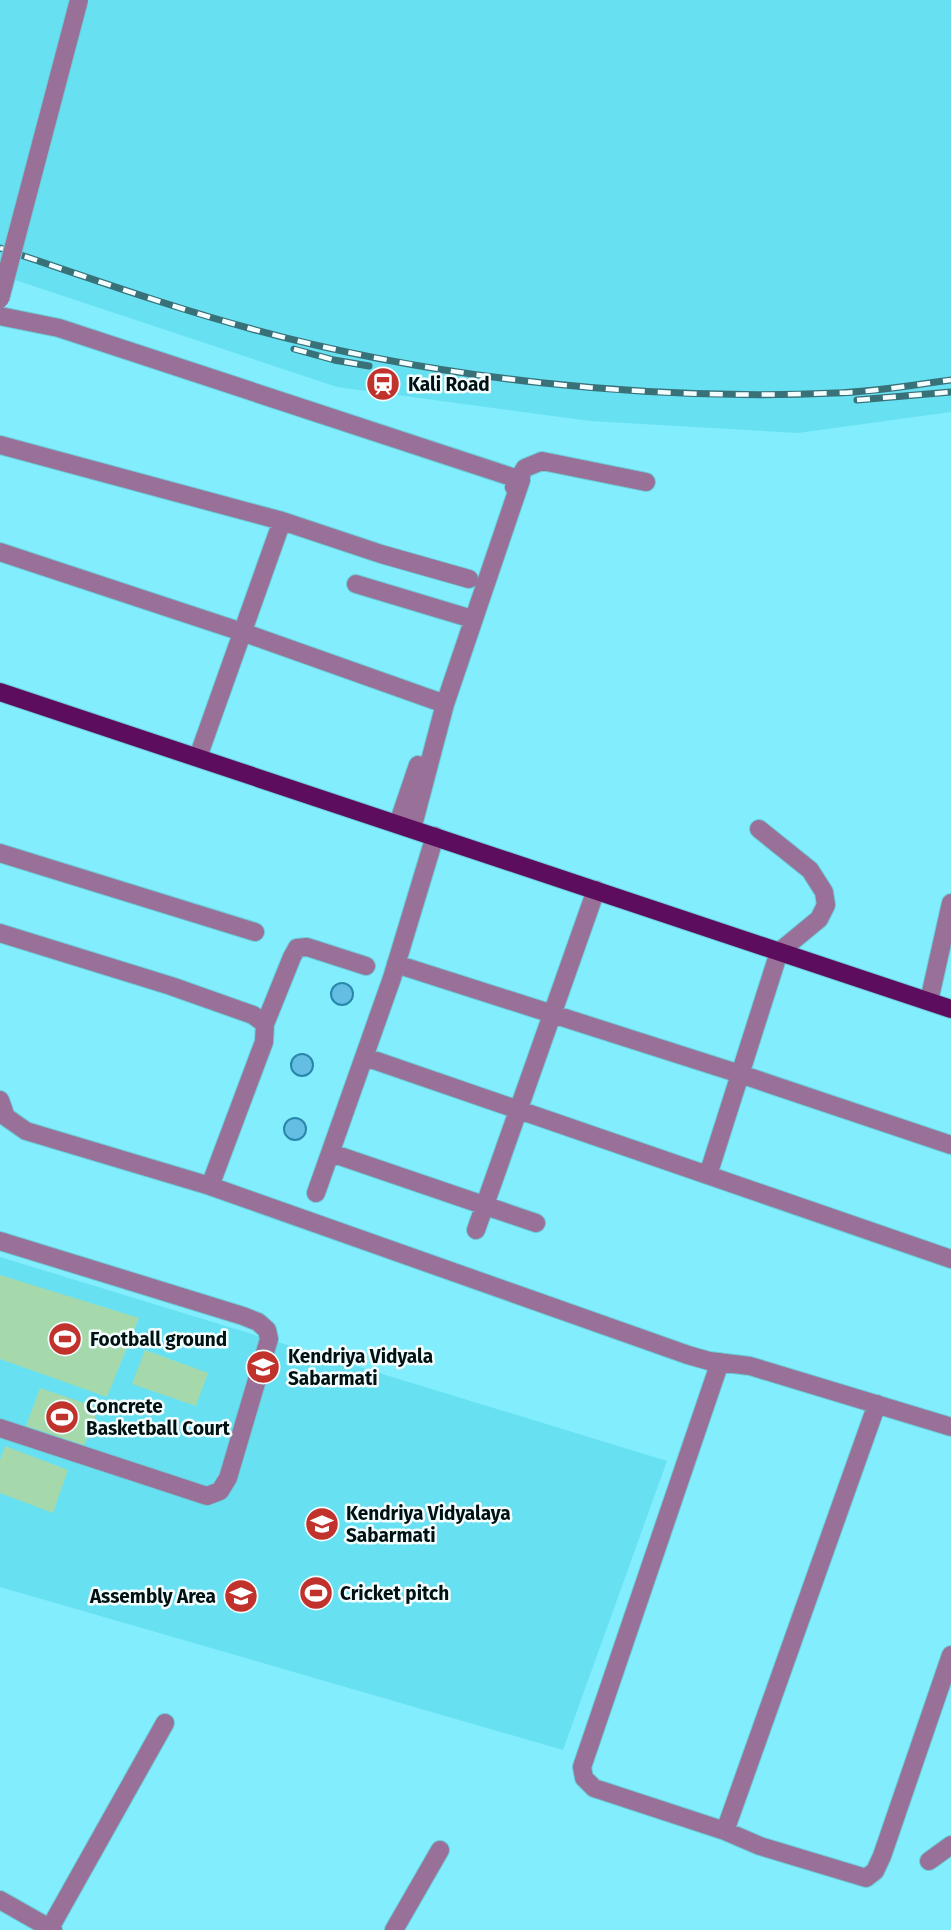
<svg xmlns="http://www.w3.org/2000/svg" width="951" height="1930" viewBox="0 0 951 1930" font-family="'Fira Sans',sans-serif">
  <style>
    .built { fill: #67e1f2 }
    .green { fill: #a5d9ab }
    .building { fill: #64bde2; stroke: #2887ab; stroke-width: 2 }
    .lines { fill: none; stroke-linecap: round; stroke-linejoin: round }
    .minor-casing { stroke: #6dcad7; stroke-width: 20 }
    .major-casing { stroke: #6dcad7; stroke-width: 20 }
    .minor { stroke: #997097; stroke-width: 18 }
    .major { stroke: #5d0d5d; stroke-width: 18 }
    .rail-casing { stroke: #397179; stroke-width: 7 }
    .rail { stroke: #f3fdfe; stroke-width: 4.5; stroke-dasharray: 13; stroke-linecap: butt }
    .minor-bridge-casing { stroke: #6dcad7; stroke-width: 20; stroke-linecap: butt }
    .minor-bridge { stroke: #997097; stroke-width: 18 }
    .labels { text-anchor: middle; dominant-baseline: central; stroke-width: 5; stroke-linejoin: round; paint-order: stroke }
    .poi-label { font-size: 19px; font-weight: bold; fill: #001114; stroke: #f3fdfe; text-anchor: start }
  </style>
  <rect width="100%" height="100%" fill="#82edfc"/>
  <!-- built -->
  <path class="built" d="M0,0H951V412L798,433L590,421L337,387L0,275Z
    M0,1257L667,1461L563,1750L0,1587Z"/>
  <!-- green -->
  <path class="green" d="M0,1275L139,1318L107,1397L0,1359Z
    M145,1350L208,1373L196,1406L132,1384Z
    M40,1388L99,1408L83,1448L26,1426Z
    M5,1446L68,1470L53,1513L0,1493V1460Z"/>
  <!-- building -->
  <path class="building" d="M331 994a11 11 0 1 1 22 0a11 11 0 1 1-22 0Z
    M291 1065a11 11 0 1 1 22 0a11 11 0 1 1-22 0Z
    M284 1129a11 11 0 1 1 22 0a11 11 0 1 1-22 0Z"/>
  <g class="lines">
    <!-- minor casing -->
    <g class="minor-casing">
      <path id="minor" d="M0,316L59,328L521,480L445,704L412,829
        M0,445L282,521L381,554L469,579
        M514,487L525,468L542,461L646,482
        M0,552L242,632L445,704
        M356,584L469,618
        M198,757L282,521
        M398,824L418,765
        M0,853L255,932
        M0,933L171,986L253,1015L265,1024L264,1042L210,1186
        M396,964L740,1074L951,1145
        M929,1001L951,903
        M265,1024L292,957L297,948L307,947L366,966
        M365,1057L951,1259
        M0,1100L6,1117L26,1131L210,1186L688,1355L709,1361L750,1366L951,1427
        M331,1153L536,1223
        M708,1175L779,952L819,919L826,905L824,892L810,870L759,829
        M316,1193L392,978L435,836
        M476,1230L596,890
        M0,1241L243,1316L258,1322L267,1330L269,1339L228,1478L220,1491L207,1496L0,1428
        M720,1362L582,1767L584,1778L594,1788L725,1831L877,1404
        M725,1831L760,1846L866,1878L875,1871L882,1856L951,1655
        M929,1861L951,1845
        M0,1900L53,1930
        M50,1928L165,1723
        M394,1930L440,1850"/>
    </g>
    <!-- major casing -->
    <g class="major-casing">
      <path id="major" d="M0,692L951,1009"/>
    </g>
    <!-- minor -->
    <use href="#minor" class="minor"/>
    <!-- major -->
    <use href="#major" class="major"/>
    <!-- rail casing -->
    <g class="rail-casing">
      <path id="rail" d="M0,248C84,276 167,306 252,329C435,379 646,401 835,393C874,392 913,385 951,380
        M294,349L334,360L369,366
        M857,400L951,392"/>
    </g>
    <!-- rail -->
    <use href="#rail" class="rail"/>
    <!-- minor-bridge casing -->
    <g class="minor-bridge-casing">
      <path id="minor-bridge" d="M0,299L79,0"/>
    </g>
    <!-- minor-bridge -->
    <use href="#minor-bridge" class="minor-bridge"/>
  </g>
  <!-- icons -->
  <defs>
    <g id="station-disc" transform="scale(1.75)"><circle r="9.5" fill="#c0322b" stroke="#f3fdfe"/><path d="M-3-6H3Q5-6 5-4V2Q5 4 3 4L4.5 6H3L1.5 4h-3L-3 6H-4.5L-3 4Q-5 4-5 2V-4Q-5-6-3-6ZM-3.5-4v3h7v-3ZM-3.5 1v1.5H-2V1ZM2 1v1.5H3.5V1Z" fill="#fff"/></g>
    <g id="stadium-disc" transform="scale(1.75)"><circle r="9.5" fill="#c0322b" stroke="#f3fdfe"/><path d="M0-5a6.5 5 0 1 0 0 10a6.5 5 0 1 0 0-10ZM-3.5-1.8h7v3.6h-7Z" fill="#fff"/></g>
    <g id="school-disc" transform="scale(1.75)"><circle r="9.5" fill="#c0322b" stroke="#f3fdfe"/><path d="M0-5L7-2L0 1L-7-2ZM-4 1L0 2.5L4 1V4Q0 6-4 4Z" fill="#fff"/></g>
  </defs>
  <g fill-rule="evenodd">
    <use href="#station-disc" x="383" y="384"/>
    <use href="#stadium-disc" x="65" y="1339"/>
    <use href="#school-disc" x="263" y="1367"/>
    <use href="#stadium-disc" x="62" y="1417"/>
    <use href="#school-disc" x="322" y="1524"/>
    <use href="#stadium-disc" x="316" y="1593"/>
    <use href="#school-disc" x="241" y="1596"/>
  </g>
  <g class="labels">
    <!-- poi labels -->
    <g class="poi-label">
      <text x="408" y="384">Kali Road</text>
      <text x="90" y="1339">Football ground</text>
      <text x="288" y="1356">Kendriya Vidyala<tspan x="288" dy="22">Sabarmati</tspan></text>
      <text x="86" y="1406">Concrete<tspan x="86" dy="22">Basketball Court</tspan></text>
      <text x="346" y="1513">Kendriya Vidyalaya<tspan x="346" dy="22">Sabarmati</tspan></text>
      <text x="340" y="1593">Cricket pitch</text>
      <text x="216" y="1596" text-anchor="end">Assembly Area</text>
    </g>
  </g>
</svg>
